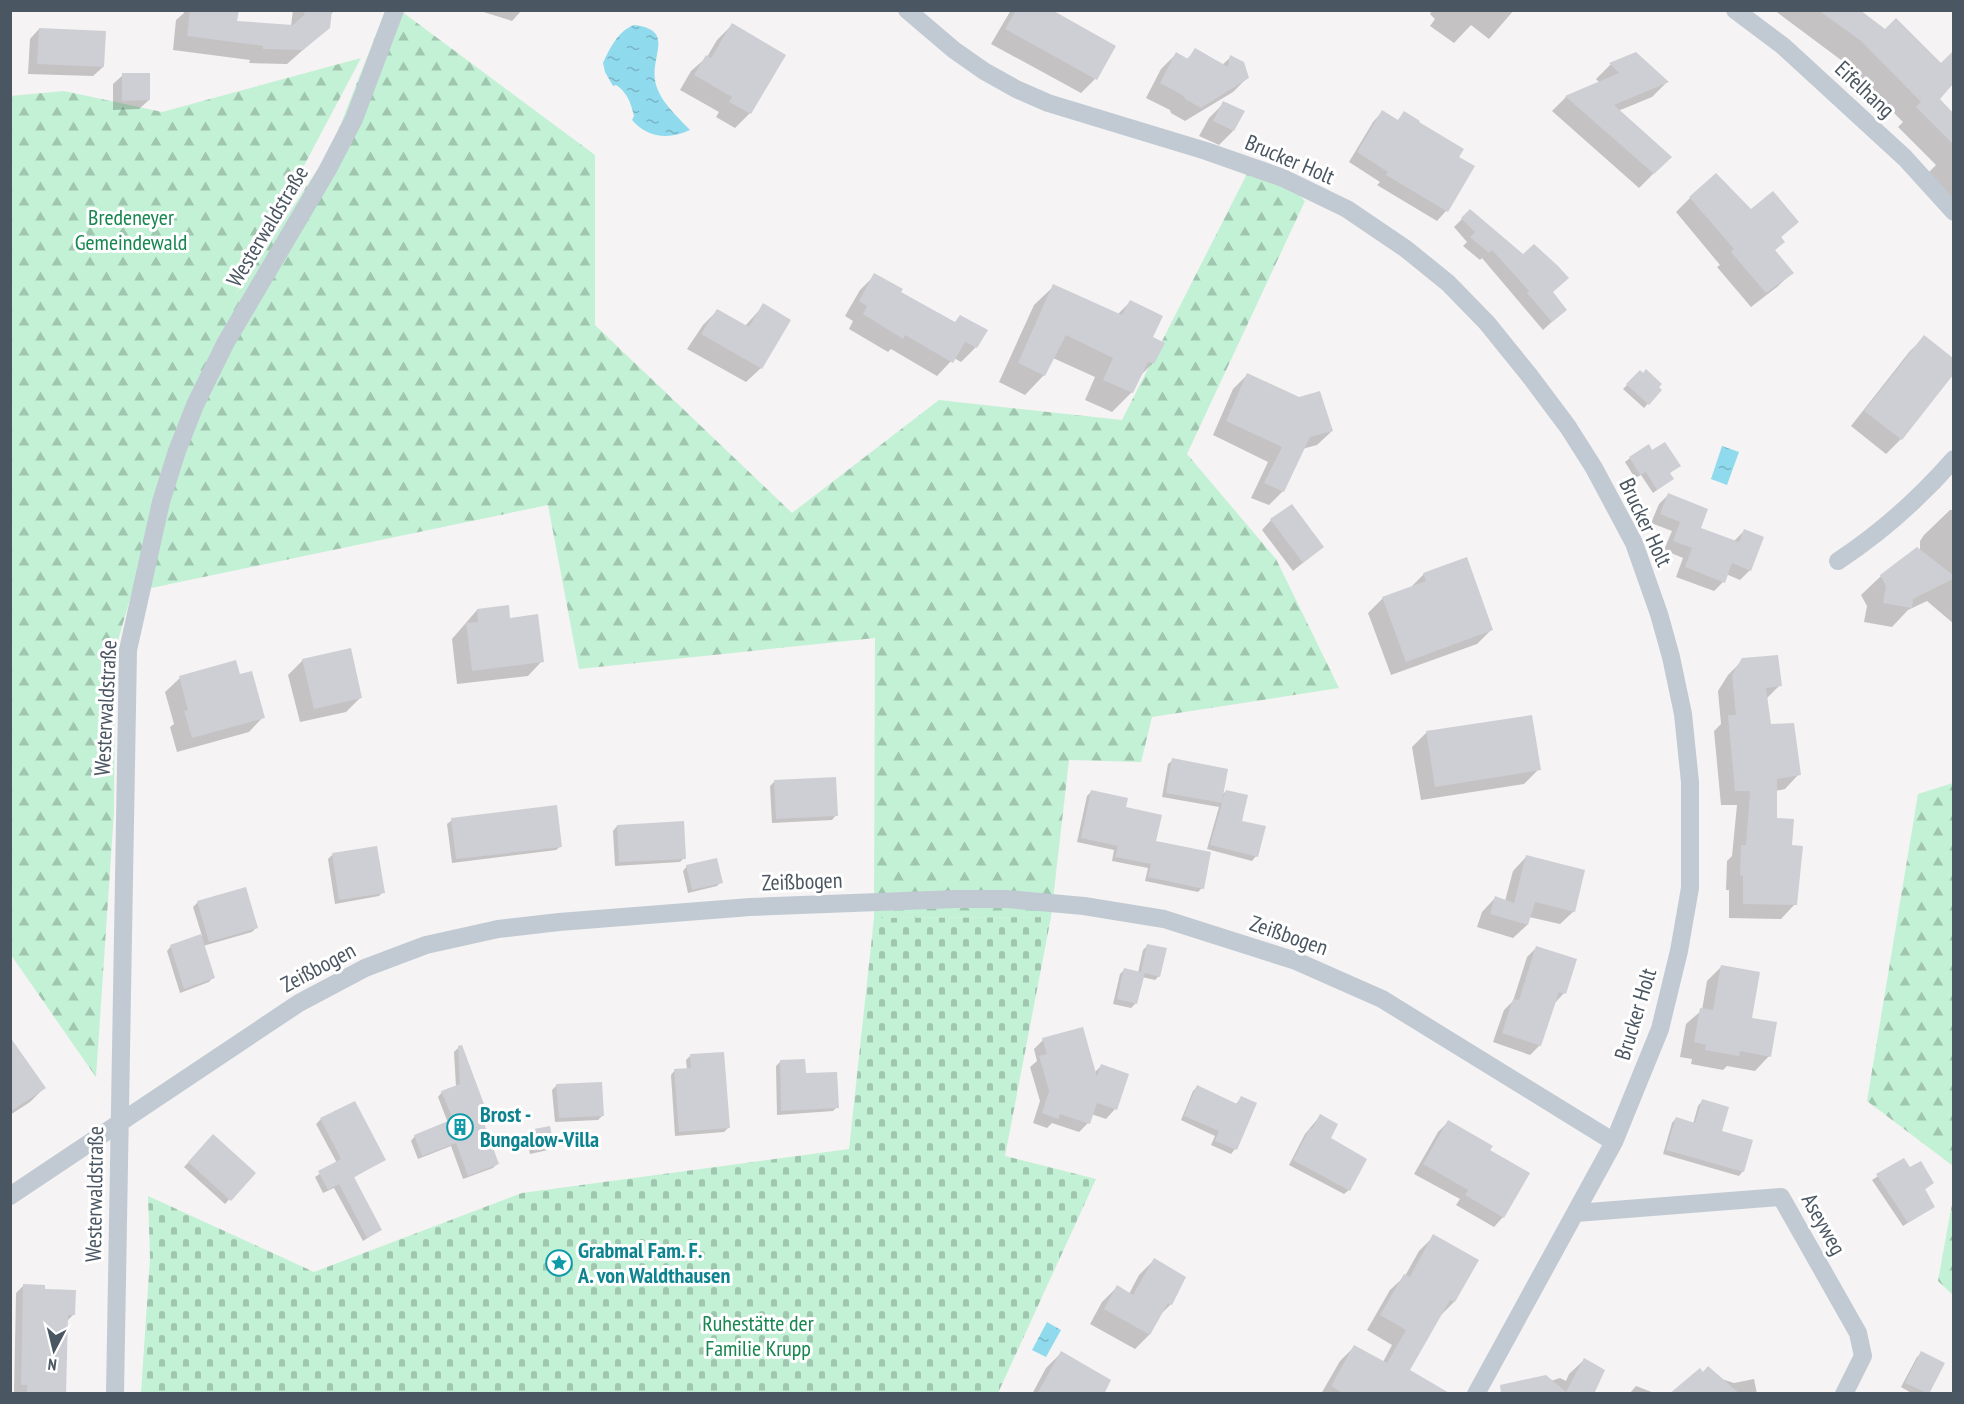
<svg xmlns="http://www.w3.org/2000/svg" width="1964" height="1404" viewBox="0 0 1964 1404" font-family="'PT Sans Narrow',sans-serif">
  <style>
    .forest { fill: url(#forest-firs) }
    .cemetery { fill: url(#cemetery-stones) }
    .water { fill: url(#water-ripples) }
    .shadow { fill: #0003 }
    .building { fill: #cdcfd5 }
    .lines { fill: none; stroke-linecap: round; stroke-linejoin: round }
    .street { stroke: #c1cad2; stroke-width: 18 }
    .labels { text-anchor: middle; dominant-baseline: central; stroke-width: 6; stroke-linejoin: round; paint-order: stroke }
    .street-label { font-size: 22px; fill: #4a5661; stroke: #fff }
    .park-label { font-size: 22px; fill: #17864f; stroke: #fff }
    .culture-label { font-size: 22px; font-weight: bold; fill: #0d838f; stroke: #fff; text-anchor: start }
  </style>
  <defs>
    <pattern id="forest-firs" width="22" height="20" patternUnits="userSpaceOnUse" patternTransform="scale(1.5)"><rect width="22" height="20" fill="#c3f1d5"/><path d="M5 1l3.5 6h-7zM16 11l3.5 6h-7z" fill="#a0c6b0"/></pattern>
    <pattern id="cemetery-stones" width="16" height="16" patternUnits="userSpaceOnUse" patternTransform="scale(1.5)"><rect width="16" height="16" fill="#c3f1d5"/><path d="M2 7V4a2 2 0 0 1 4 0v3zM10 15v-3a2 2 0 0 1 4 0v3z" fill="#a0c6b0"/></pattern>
    <pattern id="water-ripples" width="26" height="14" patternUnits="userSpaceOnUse" patternTransform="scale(1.5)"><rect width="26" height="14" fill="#90daee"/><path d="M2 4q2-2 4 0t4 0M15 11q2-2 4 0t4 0" fill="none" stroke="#78b4c4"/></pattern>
  </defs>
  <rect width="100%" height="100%" fill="#f5f3f3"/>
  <!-- forest -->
  <path class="forest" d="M385,11H401L595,155V325L792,513L939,400L1122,420L1253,162L1283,178L1305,201L1187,454L1276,559L1339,688L1152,717L1141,762L1069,760L1051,917L874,918L875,638L579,669L548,505L132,592L115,651L114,812L96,1077L11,955L10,96L64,91L162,112L361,58L236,294L331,149Z
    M1953,783H1954L1953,1166L1867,1101L1918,794Z
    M1953,1198L1954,1295H1953L1938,1281Z"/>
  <!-- cemetery -->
  <path class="cemetery" d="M1051,917L1005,1156L1096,1179L998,1393H141L150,1258L148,1196L314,1272L522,1193L849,1149L874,918Z"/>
  <!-- water -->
  <path class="water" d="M634,25C675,30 651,54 655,80C658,100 677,116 690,130C669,140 647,138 632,120L634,116C631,103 627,92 616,85L613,86L605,72L603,63C610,48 618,31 634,25Z
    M1722,446L1739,452L1727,485L1711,479Z
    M1047,1322L1061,1330L1046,1357L1032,1350Z"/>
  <!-- shadow -->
  <path class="shadow" d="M183,10H237L236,22L291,26L293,10H335L330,15L329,27L287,64L249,63L250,60L173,50L176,20L184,13Z
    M477,10H522L512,21Z
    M1011,10H1057L1055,14L1095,79L1081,93L991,44Z
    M1432,10H1514L1489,39L1471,25L1454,43L1430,26L1435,19L1430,14Z
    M1774,10H1857L1885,31L1941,65L1946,60L1954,68V82L1938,99L1954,114V201L1927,174L1936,165L1898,127L1903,122L1841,60Z
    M732,25L750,113L735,128L716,117L719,112L680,90L691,71L707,57L717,40Z
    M39,29L103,67L93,76L28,74L30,39Z
    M1196,50L1222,65L1231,57L1247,78L1233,92L1185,121L1171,113L1170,110L1146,98L1161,69L1176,54L1186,60Z
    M1635,54L1667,82L1652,97L1618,111L1670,157L1639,188L1552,111L1566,97L1600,83L1596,79L1610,65Z
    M123,75L149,100L139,109L113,110V84Z
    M1224,103L1233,131L1219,145L1199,136L1209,118Z
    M1382,112L1397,121L1405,113L1457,157L1473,167L1446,211L1437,221L1377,185L1380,182L1349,162L1373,122Z
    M1690,198L1797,222L1780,238L1783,242L1774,251L1792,273L1777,287L1751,307L1717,267L1720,265L1676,212Z
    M1470,211L1551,293L1565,310L1543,330L1482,258L1480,260L1463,246L1467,242L1454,227Z
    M875,275L899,292L976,347L961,362L954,358L937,376L891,349L888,352L849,329L853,321L845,316L860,290Z
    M1054,286L1118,314L1130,302L1151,337L1163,344L1152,364L1140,376L1132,392L1112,412L1085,400L1095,377L1053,358L1044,375L1025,395L999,382L1034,305Z
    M764,305L761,368L746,382L687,349L703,325L718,310L745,326Z
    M1925,337L1954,360V372L1901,439L1886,454L1851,426L1910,351Z
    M1640,372L1660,390L1644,408L1623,389Z
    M1247,375L1332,431L1317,445L1302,449L1283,491L1269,505L1251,498L1268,462L1213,435L1233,389Z
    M1630,458L1669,474L1672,479L1653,493L1641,475L1635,478L1625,462Z
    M1668,495L1699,529L1734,541L1744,531L1750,570L1740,580L1726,574L1723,582L1714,591L1676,577L1683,558L1664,550L1672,531L1651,523L1659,504Z
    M1950,510H1954V624L1927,601L1908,610L1892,627L1864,622L1867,606L1861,595L1881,576L1920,551V541L1924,535Z
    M1271,520L1322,547L1293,571L1262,530Z
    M1424,574L1492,629L1477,644L1391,675L1368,613L1383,598L1410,588Z
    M477,610L542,661L528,676L457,684L452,639Z
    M303,660L360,698L346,712L300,722L288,675Z
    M1743,660L1780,685L1766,699L1769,726L1799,774L1785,789L1775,791V820L1790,846L1795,904L1781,919L1729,918V890H1726L1727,861L1732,856L1737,805H1721L1714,731L1721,724L1718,691L1728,675Z
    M239,676L263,717L249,732L177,752L170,727L174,724L165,692L180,678Z
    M1427,732L1539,769L1524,784L1421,800L1412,747Z
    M1173,760L1222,795L1226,791L1256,856L1252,861L1207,849L1219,807L1162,797L1168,764Z
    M774,782L836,815L832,820L772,823L770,786Z
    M1091,792L1124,808L1154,842L1202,888L1198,892L1145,881L1148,868L1112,861L1114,850L1077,842L1087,796Z
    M452,820L561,846L556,850L452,863L447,824Z
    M617,826L684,858L680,862L615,866L613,831Z
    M332,855L383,892L379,896L335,904L328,859Z
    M1526,857L1574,911L1560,924L1529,917L1527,925L1513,938L1477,927L1482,912L1495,898L1505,901L1513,871Z
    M687,866L721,882L717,886L688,893L683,871Z
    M198,902L257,927L252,932L203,946L213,977L209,982L180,993L167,951L171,946L202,936L193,907Z
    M1147,946L1159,976L1155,980L1142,977L1136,1003L1131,1008L1113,1004L1120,974L1125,969L1138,973L1143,950Z
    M1537,947L1564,993L1555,1003L1540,1045L1530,1055L1493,1042L1504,1010L1513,1001L1527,957Z
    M1722,966L1769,1056L1755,1071L1727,1066L1723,1070L1691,1064L1692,1059L1680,1057L1686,1024L1702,1010L1707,981Z
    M10,1040L44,1088L30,1102L10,1115Z
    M1043,1040L1095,1072L1101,1066L1115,1109L1106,1119L1091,1114L1088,1123L1079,1132L1052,1123L1047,1128L1033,1123L1040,1101L1030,1067L1037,1061L1034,1049Z
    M458,1048L482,1104L477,1109L497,1164L493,1168L463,1179L451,1146L418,1159L411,1141L415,1136L448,1123L438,1097L442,1092L456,1087L454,1052Z
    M690,1056L728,1128L724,1132L675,1136L671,1075L675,1070H687L686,1060Z
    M780,1062L837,1107L833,1111L777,1115L776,1066Z
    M557,1085L603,1115L598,1120L555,1122L552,1090Z
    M1197,1087L1236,1104L1241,1098L1256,1104L1235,1149L1231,1154L1211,1145L1215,1136L1181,1120L1193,1091Z
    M1702,1101L1743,1171L1739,1176L1663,1154L1672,1123L1676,1118L1693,1124L1698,1106Z
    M354,1103L384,1159L353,1178L380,1230L363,1241L334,1188L323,1193L315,1177L337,1163L316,1124L321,1119Z
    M1320,1116L1349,1190L1344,1194L1289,1165L1305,1134Z
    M1448,1122L1488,1151L1503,1217L1494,1227L1456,1205L1460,1199L1414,1174L1438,1132Z
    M530,1131L552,1146L548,1150L530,1154L526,1135Z
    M213,1137L254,1173L225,1204L184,1167Z
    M1903,1160L1909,1169L1933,1183L1924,1190L1934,1206L1903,1226L1872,1180Z
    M1434,1236L1454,1302L1439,1317L1408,1371L1425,1394H1321L1340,1361L1355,1346L1383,1362L1392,1345L1367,1330L1390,1290L1405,1276L1419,1251Z
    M1154,1260L1171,1304L1161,1314L1149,1335L1135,1349L1090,1324L1102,1302L1117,1287L1129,1294L1139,1275Z
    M23,1286L43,1291L74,1314L67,1321L65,1394H14L16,1293Z
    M1061,1353L1102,1394H1032L1046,1368Z
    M1922,1353L1943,1364L1927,1394H1913L1901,1387L1917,1357Z
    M1584,1360L1592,1394H1511L1560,1378L1566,1381L1569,1374Z
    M1703,1373L1734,1383L1754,1379L1757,1394H1671Z
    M1636,1386L1657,1394H1629Z"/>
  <!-- building -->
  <path class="building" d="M190,10H239L237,21L293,25L304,15L305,10H332L330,28L303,50L263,49V46L187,36Z
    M1016,10H1052L1116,46L1097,80L1005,29Z
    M1818,10H1860L1885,29L1896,18L1941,63L1953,51V84L1940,99L1953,113V144L1916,107L1921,102L1861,41Z
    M732,23L786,55L751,114L729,102L732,97L694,75L706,55L711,58Z
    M39,28L106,31L104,67L37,64Z
    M1195,48L1228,67L1230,55L1244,62L1249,78L1201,108L1185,99L1184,96L1160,83L1176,52L1188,59Z
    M1636,52L1669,82L1614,105L1672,157L1654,174L1565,96L1619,73L1609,63Z
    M122,73H150V100L122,101Z
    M1223,101L1245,111L1234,131L1213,121Z
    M1382,110L1398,120L1404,111L1420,121L1419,122L1464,149L1459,157L1475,166L1448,212L1386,175L1388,172L1357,152Z
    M1716,173L1751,209L1773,191L1799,222L1781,237L1785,242L1775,250L1794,273L1766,293L1731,252L1734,249L1689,197Z
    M1470,209L1523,254L1534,244L1558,266L1569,278L1553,292L1567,310L1552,322L1527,293L1529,291L1492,250L1489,253L1470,237L1475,232L1461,218Z
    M874,273L903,289L901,292L955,322L960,315L988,330L977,348L965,342L953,363L905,335L903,339L863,314L867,306L859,301Z
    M1053,284L1122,315L1130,300L1163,316L1153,337L1165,343L1154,364L1148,362L1133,393L1103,380L1113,358L1066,335L1045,376L1018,363Z
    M763,303L791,320L762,369L701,334L717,309L749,327Z
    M1924,335L1953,358V375L1902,440L1864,411Z
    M1646,369L1662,384L1659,387L1662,390L1649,405L1626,384L1640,370L1643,373Z
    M1247,373L1299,397L1320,391L1333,431L1310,437L1284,492L1264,483L1282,447L1226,421Z
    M1665,442L1681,466L1670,473L1674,479L1657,490L1646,472L1640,475L1629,457L1649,444L1652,450Z
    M1668,493L1708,509L1701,528L1739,542L1744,529L1764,537L1751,571L1732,563L1725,583L1685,567L1692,548L1673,541L1680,522L1660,514Z
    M1292,504L1324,547L1303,563L1270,519Z
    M1917,547L1953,575V579L1913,599L1912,608L1883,603L1886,586L1880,575Z
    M1467,557L1493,630L1406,662L1382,597L1426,581L1423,573Z
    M509,605L510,618L538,614L544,662L472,671L466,623L478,622L477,609Z
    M351,648L362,698L314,709L302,659Z
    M1778,655L1782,686L1766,688L1771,724L1794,723L1801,775L1777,779V818L1794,819L1792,845L1803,846L1797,905L1743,904V876L1740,875L1741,845H1746L1750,791H1735L1728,715H1736L1732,675L1742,658Z
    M236,660L240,674L252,671L265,718L192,738L184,711L188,710L179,676Z
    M1532,715L1541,770L1435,787L1426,731Z
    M1172,758L1228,769L1222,801L1226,790L1248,795L1242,821L1266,826L1258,857L1210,845L1222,803L1166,793Z
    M836,777L838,816L776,819L774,780Z
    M1091,790L1128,798L1126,807L1162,815L1156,841L1211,852L1204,889L1148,877L1151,864L1115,857L1118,846L1081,838Z
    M557,805L562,847L456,859L451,818Z
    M684,821L686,859L619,862L617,825Z
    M377,846L385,893L339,900L332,853Z
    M1526,855L1585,870L1575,912L1535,902L1528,925L1490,914L1495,896L1514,903Z
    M717,858L723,883L692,890L686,865Z
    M246,887L258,928L209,942L197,901Z
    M201,934L215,978L184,989L170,945Z
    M1147,944L1167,948L1160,977L1141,972Z
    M1536,946L1577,959L1566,994L1559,992L1541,1046L1502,1033L1513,999L1519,1000Z
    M1721,965L1760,972L1752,1018L1777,1022L1771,1057L1740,1051L1739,1056L1705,1050L1706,1045L1694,1042L1700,1008L1713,1010Z
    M1124,968L1145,973L1137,1004L1117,999Z
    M1083,1027L1097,1077L1101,1064L1129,1074L1117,1110L1097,1103L1090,1124L1060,1114L1058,1119L1042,1113L1049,1091L1039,1056L1047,1054L1042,1038Z
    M10,1037L46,1088L10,1112Z
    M462,1045L484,1104L478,1107L499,1164L468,1176L456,1143L422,1156L414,1135L453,1119L441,1091L460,1084L458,1046Z
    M724,1052L730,1128L679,1132L674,1069L691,1068L690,1054Z
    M805,1059L806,1073L837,1072L839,1108L781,1111L780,1060Z
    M602,1082L604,1116L559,1118L556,1084Z
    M1197,1085L1237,1104L1241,1096L1257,1103L1237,1150L1215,1141L1219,1131L1184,1116Z
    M1702,1099L1729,1107L1722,1131L1753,1140L1744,1172L1666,1150L1676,1117L1695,1123Z
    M355,1101L386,1160L354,1177L382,1230L367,1238L339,1184L328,1190L318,1171L341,1159L320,1118Z
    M1320,1114L1338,1124L1331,1138L1367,1159L1350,1191L1293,1160L1310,1128L1312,1129Z
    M1448,1120L1493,1146L1490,1150L1530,1173L1504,1218L1465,1195L1468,1190L1423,1164Z
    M550,1126L554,1146L534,1151L529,1130Z
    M213,1134L256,1173L231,1201L188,1162Z
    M1904,1158L1910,1167L1921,1161L1934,1183L1925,1189L1935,1207L1908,1223L1876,1174Z
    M1433,1234L1479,1260L1455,1302L1450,1300L1410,1370L1451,1394H1344L1331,1386L1354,1345L1387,1363L1406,1330L1380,1315L1404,1274L1410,1277Z
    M1154,1258L1186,1277L1172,1305L1168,1303L1150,1335L1104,1309L1117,1285L1133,1295Z
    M23,1284L45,1285V1289L76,1290L75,1315H68L66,1394H27V1385H21Z
    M1061,1351L1111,1380L1104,1394H1037Z
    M1921,1351L1945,1363L1929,1394L1905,1383Z
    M1584,1358L1605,1370L1594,1394H1501L1500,1385L1546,1375L1566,1392Z
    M1708,1366L1740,1394H1669L1700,1368L1703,1372Z"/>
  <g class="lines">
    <!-- street -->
    <path class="street" d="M907,10L954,50L984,71L1016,89L1048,103L1206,151L1283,178L1347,209L1406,249L1448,283L1487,323L1529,375L1568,427L1594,468L1634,543L1659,614L1671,657L1683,714L1690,782V888L1679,951L1660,1029L1614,1142L1476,1394
      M1735,10L1783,46L1905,158L1954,212
      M1838,561C1882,532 1919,499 1954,459
      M10,1196L299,1003L365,968L426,945L498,929L559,922L750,907L956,899H1006L1084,906L1164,919L1296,961L1382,999L1614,1142
      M1576,1213L1781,1197L1858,1333L1863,1356L1844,1394
      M115,1394L128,650L161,502L177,451L195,405L226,342L327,171L354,119L395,10"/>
  </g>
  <!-- icons -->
  <defs>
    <g id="building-ring" transform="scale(1.35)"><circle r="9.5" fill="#fff" stroke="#0f9aa8" stroke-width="1.5"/><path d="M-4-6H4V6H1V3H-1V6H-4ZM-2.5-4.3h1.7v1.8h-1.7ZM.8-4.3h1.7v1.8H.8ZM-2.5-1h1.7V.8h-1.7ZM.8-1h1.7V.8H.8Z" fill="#0f9aa8"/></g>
    <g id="sight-ring" transform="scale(1.35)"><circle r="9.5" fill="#fff" stroke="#0f9aa8" stroke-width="1.5"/><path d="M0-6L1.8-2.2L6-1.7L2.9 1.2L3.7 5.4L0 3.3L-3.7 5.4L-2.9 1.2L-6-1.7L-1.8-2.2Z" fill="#0f9aa8"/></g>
  </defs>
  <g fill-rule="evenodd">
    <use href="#building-ring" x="460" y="1127"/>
    <use href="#sight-ring" x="559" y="1263"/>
  </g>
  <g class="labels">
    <!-- street labels -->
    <g class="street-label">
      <text transform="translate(1865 89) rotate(43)">Eifelhang</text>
      <text transform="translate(1290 159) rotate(23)">Brucker Holt</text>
      <text transform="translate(267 226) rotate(-59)">Westerwaldstraße</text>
      <text transform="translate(1646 522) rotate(65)">Brucker Holt</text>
      <text transform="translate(105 708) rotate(-87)">Westerwaldstraße</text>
      <text transform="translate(802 881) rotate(-2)">Zeißbogen</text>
      <text transform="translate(1289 935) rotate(19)">Zeißbogen</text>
      <text transform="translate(318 967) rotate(-28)">Zeißbogen</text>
      <text transform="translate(1635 1014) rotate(-73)">Brucker Holt</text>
      <text transform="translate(94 1194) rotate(-89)">Westerwaldstraße</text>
      <text transform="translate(1824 1224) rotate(61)">Aseyweg</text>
    </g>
    <!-- park labels -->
    <g class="park-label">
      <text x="131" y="217">Bredeneyer<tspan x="131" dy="25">Gemeindewald</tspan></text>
      <text x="758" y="1323">Ruhestätte der<tspan x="758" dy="25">Familie Krupp</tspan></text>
    </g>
    <!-- culture labels -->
    <g class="culture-label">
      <text x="480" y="1114">Brost -<tspan x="480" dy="25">Bungalow-Villa</tspan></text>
      <text x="578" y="1250">Grabmal Fam. F.<tspan x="578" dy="25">A. von Waldthausen</tspan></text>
    </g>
  </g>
  <!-- border -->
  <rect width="1964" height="1404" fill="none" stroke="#4a5661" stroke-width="24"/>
  <!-- north arrow -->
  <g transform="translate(54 1350) rotate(187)" stroke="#ffffff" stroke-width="4.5" paint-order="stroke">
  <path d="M0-4.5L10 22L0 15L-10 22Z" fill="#4a5661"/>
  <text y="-9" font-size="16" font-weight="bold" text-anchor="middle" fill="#4a5661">N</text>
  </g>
</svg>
